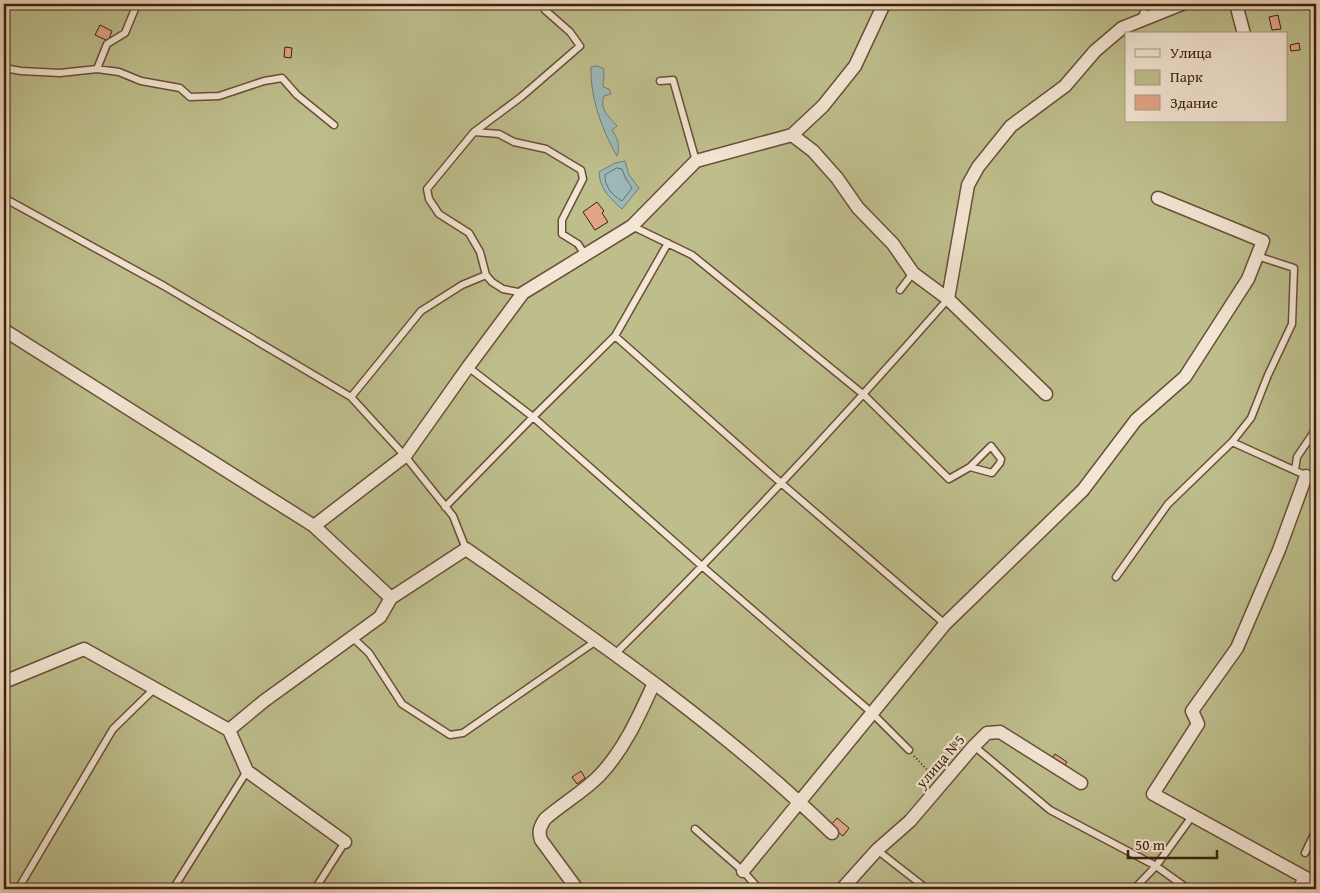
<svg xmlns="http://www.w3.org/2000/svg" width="1320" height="893" viewBox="0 0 1320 893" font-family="'Gentium Book Plus',serif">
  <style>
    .green { fill: #bebe8d; stroke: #7e704c; fill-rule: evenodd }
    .water { fill: #9bb9b9; stroke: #767c74 }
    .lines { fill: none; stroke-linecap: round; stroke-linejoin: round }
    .shore { stroke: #6c6d62; stroke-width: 1 }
    .building { fill: #e2a588; stroke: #3e210c }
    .service-casing { stroke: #6a4f38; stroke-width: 9 }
    .minor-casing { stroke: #6a4f38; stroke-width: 15 }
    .path { stroke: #3e210c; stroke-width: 2; stroke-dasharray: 1 2.5; stroke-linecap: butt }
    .service { stroke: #f3e6d4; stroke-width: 6 }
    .minor { stroke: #f3e6d4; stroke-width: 12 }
    .labels { text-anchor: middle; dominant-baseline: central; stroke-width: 4.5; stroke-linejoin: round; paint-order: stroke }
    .street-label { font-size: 15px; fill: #3e210c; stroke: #f3e6d4 }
  </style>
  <rect width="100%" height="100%" fill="#edd9bd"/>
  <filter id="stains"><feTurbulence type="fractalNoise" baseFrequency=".004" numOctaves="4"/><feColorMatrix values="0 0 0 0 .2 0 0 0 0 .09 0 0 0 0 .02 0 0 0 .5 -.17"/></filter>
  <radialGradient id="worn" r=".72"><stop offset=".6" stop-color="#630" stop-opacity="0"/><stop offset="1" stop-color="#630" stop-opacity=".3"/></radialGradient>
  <!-- green -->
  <path class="green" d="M4,4H1316V889H4ZM1126,34H1286V121H1126Z"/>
  <!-- water -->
  <path class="water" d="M596,66L603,68C605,75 603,80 603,87L609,89L611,94L604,96C599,109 609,117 617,126L612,130C618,139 620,145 617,156C602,130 590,97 591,67Z
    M625,161L629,175L639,188L622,209C610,198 600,190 599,172L615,163Z"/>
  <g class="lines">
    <!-- shore -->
    <path class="shore" d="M617,168L622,169L625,177L632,188L622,201C612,195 604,186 605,175Z"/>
  </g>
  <!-- building -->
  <path class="building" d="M1278,15L1281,29L1272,30L1269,17Z
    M100,25L112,31L108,41L95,35Z
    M1299,43L1300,50L1291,51L1290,45Z
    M285,47L292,48L291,58L284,57Z
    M597,202L604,211L602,213L608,222L595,230L583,212Z
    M1055,754L1067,762L1062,769L1050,762Z
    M581,771L585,778L577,784L572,777Z
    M837,818L849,828L843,836L830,826Z"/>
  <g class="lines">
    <!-- service casing -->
    <g class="service-casing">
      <path id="service" d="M1141,19L1147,4
        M4,68L21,71L60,73L97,69L119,72L141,81L180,88L190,97L219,96L264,81L282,78L297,95L334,125
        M97,69L107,44L125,33L137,4
        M660,81L673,80L696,161
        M474,132L499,134L514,142L546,149L581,170L583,179L562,220V234L578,244L585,255
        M4,198L164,286L351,397L405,456L453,516L466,549
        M632,226L692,255L864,395L949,479L970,467L991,446L1001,459L1000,463L992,473L970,467
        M900,290L913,273
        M523,293L503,289L492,282L486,275L480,252L469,233L439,214L429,199L427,189L474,132L521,97L580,46L570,32L545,10
        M615,336L781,483L945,624
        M468,367L533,417L703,567L871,712L909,750
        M351,397L421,311L462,285L486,275
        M1232,442L1316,480
        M1295,470L1297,457L1316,429
        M445,507L533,417L615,336L668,243
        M1116,577L1168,504L1232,442L1251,418L1268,375L1292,324L1294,268L1257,256
        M352,637L369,653L402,704L450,735L463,733L596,641
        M615,654C730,540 841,421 948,299
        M974,746L1050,810L1156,866L1188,889
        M695,829L743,871L759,889
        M877,850L927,889
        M1305,853L1316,830
        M18,889L113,729L154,689
        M173,889L247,771
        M315,889L345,842
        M1134,889L1156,866L1193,815"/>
    </g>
    <!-- minor casing -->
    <g class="minor-casing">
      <path id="minor" d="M1236,4L1244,34
        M792,135L813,151L837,178L858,208L893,244L913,273L948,299L1046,394
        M948,299L968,185L978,167L1011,126L1065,86L1095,51L1122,28L1182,4
        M4,330L314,526L391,598L466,549C592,637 721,725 832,833
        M314,526L405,456L468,367L523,293L632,226L696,161L792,135L823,106L855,66L884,4
        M4,682L84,649L229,730L247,771L345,842
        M229,730L264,701L380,617L391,598
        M743,871L945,624L1083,490L1136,420L1185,377L1248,279L1263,241L1158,198
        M577,889L541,840C538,831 540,827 545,819C562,804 583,792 599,776C624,750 639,716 654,683
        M842,889L877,850L910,821L974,746L987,733L1000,732L1081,783
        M1298,889L1306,878L1153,794L1198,724L1192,711L1237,648L1279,550L1306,476"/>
    </g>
    <!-- path -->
    <path class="path" d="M914,756L933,776"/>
    <!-- service -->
    <use href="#service" class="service"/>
    <!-- minor -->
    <use href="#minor" class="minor"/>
  </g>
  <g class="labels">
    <!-- street labels -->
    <g class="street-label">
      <text transform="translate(940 761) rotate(-49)">улица №5</text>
    </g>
  </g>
  <!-- margin -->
  <rect width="1320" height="893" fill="none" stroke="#edd9bd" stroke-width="20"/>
  <rect x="5" y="5" width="1310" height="883" fill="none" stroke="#3e210c" stroke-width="2.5"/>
  <rect x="10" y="10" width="1300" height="873" fill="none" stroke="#3e210c"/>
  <!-- legend -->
  <rect x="1125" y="32" width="162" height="90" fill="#f3e6d4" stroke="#ab9784"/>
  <rect x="1135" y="49" width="25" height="8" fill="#f3e6d4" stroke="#ab9784"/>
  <text x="1170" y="58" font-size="15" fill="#3e210c">Улица</text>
  <rect x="1135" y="70" width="25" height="15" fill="#bebe8d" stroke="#ab9784"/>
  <text x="1170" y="82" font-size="15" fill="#3e210c">Парк</text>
  <rect x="1135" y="95" width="25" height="15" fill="#e2a588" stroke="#ab9784"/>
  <text x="1170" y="108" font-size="15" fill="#3e210c">Здание</text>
  <!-- scale -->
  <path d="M1128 850v8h89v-8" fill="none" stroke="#3e210c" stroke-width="2.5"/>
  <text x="1135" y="850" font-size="15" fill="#3e210c" stroke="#f3e6d4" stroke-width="4" paint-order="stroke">50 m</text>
  <rect width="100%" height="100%" filter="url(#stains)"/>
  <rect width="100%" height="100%" fill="url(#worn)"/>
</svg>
